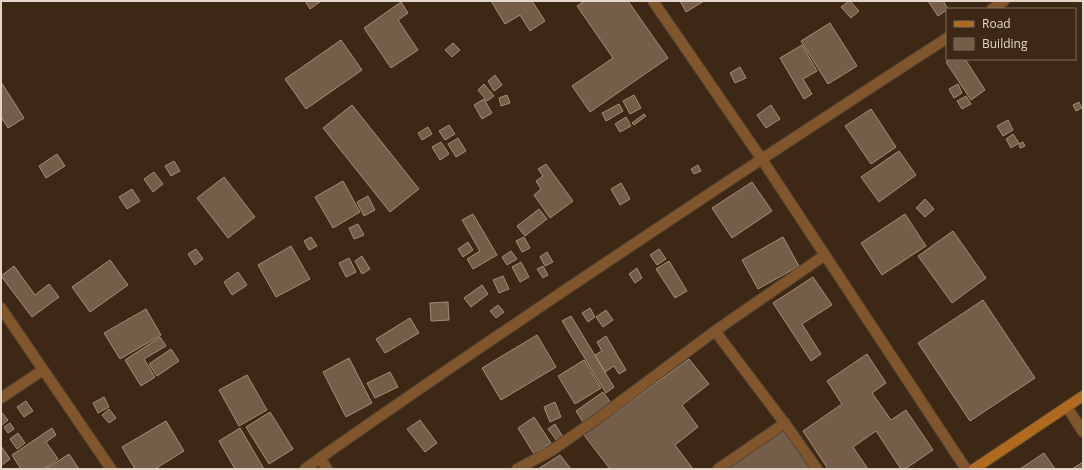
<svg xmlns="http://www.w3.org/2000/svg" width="1084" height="470" viewBox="0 0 1084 470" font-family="'Open Sans',sans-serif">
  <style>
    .building { fill: #745d49; stroke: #a68d77 }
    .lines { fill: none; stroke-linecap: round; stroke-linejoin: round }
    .street-casing { stroke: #584432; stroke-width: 12 }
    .secondary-casing { stroke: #584432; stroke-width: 12 }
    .street { stroke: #81562c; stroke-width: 10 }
    .secondary { stroke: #b06a1f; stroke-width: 10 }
  </style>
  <rect width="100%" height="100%" fill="#3d2815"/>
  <!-- building -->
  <path class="building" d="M305,1H321L310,9Z
    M491,1H532L545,21L530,31L520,15L505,24Z
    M585,1H628L668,58L590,112L572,86L613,58L577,6Z
    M680,1H704L686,12Z
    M849,1H850L859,11L851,18L841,7Z
    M928,1H943L948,9L938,16Z
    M401,2L408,13L398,20L418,50L391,68L364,28Z
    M830,23L857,66L828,84L801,41Z
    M341,40L362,70L306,109L285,79Z
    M453,43L460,50L452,57L445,50Z
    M802,45L817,71L803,79L812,94L804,99L780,58Z
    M951,59H965L985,90L971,100L946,62Z
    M740,67L746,78L735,83L730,73Z
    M495,75L502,85L494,91L488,81Z
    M1,82L24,118L8,128L1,117Z
    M484,84L494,96L487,101L478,90Z
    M958,84L962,93L954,98L949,89Z
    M507,95L510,103L501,106L499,98Z
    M634,95L641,108L630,114L623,101Z
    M966,96L971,104L962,109L957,101Z
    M484,99L492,113L482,119L474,105Z
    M1079,102L1082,108L1076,111L1073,105Z
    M619,104L623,111L606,121L602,113Z
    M352,105L419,189L390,212L323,128Z
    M771,105L780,119L766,128L757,115Z
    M871,109L896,147L871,164L845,126Z
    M644,114L646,116L634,125L632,123Z
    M626,117L631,126L620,132L615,124Z
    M1008,120L1013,130L1003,136L997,126Z
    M449,125L455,134L445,140L439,131Z
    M428,127L432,134L422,140L418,133Z
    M1013,134L1019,143L1011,148L1006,139Z
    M458,138L466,151L456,157L448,144Z
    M441,142L449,154L440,160L432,147Z
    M1023,142L1025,146L1020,148L1019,144Z
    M899,151L916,175L879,202L861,177Z
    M57,154L65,166L46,178L39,166Z
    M174,161L180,171L171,176L165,166Z
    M546,164L573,201L550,218L534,195L541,189L536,181L543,176L538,169Z
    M698,165L701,171L694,174L691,169Z
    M154,172L163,184L153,192L144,179Z
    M224,177L255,217L228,238L197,198Z
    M343,181L360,212L333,228L315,197Z
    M752,182L772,211L732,238L712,208Z
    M621,183L630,199L620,205L611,189Z
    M132,189L140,201L127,209L119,197Z
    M368,196L375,210L364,216L357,202Z
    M925,199L934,209L925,217L916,208Z
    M539,209L547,219L525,236L517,226Z
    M473,214L497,255L473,269L467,259L480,251L462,220Z
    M905,214L926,246L882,275L861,243Z
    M358,224L364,235L354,239L349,228Z
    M953,231L986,278L952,303L918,256Z
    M311,237L317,246L309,250L304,241Z
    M524,237L530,248L522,252L516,241Z
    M783,237L799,266L758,289L742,260Z
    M468,242L473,250L463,257L458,249Z
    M291,246L310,279L276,297L258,265Z
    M196,249L203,259L195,265L188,254Z
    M659,249L666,259L657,265L650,255Z
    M511,251L517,259L507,265L502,257Z
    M547,252L553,262L545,266L540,257Z
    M362,256L370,269L362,274L355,261Z
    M349,258L356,272L346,277L339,263Z
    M110,260L128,285L90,312L72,287Z
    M669,261L687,291L675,298L656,269Z
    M521,262L529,277L520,282L512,267Z
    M14,266L35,295L49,284L59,297L32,317L1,276Z
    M543,266L548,275L543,278L537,269Z
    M637,268L642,278L635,283L629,274Z
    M238,272L247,285L232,295L224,282Z
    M503,276L509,289L499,293L493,280Z
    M813,277L832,305L802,324L821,354L811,361L773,303Z
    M482,285L488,294L471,307L464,298Z
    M983,300L1035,378L970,421L918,343Z
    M448,302L449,320L431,321L430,303Z
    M498,305L504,312L496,318L490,311Z
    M590,308L595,317L588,322L582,313Z
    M146,309L161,335L120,359L104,333Z
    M606,310L613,320L603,327L596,317Z
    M571,316L614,387L606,393L562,321Z
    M410,318L419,333L385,353L376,339Z
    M537,335L556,367L501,400L482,368Z
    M606,336L626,370L619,374L614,366L605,372L595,355L602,351L597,342Z
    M160,337L166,346L144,359L155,377L141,386L125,360Z
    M171,349L179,361L157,376L149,364Z
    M867,354L886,383L872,393L891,420L906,410L933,450L905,469H901L876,431L853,447L868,469H828L803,431L842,404L827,381Z
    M349,358L372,403L346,417L323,372Z
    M689,359L709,384L682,405L698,427L675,445L693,469H610L584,435Z
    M584,360L601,388L575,404L558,376Z
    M390,372L398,387L375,398L367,383Z
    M247,375L267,410L239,426L219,390Z
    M603,392L611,403L583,422L576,411Z
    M104,397L109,407L98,413L93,403Z
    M26,401L33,411L24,417L17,407Z
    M555,402L561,417L550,422L544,407Z
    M109,409L116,418L109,423L102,415Z
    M270,412L293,449L269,464L246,427Z
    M2,413L8,420L1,426V414Z
    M534,417L551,443L534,454L518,428Z
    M420,420L437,443L425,452L407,429Z
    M166,421L184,451L155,469H135L122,447Z
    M10,423L14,429L8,433L4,427Z
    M555,424L563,437L557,441L548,429Z
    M52,428L56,435L46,442L58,459L44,469H21L12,455Z
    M240,428L264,469H235L219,441Z
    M786,428L812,469H727Z
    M18,433L25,443L17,449L10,439Z
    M1,446L10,459L2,465L1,464Z
    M1044,453L1055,469H1020Z
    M69,454L79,469H46Z
    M560,455L571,469H538Z
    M1083,462V469H1072Z"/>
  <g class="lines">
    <!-- street casing -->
    <g class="street-casing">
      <path id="street" d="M653,1L761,158L966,469
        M992,9L1004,1
        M1,308L111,469
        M715,331L789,429L817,469
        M1,398L43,370
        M1067,407L1083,432
        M305,469L320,458
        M327,469L320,458C526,314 736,175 947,38
        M517,469L551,451L597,419L715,331L825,255
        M718,469L785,423"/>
    </g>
    <!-- secondary casing -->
    <g class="secondary-casing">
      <path id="secondary" d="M974,469L1083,396"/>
    </g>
    <!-- street -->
    <use href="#street" class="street"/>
    <!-- secondary -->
    <use href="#secondary" class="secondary"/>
  </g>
  <!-- border -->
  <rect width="1084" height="470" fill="none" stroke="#e3d5ca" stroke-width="4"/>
  <!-- legend -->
  <rect x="946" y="8" width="130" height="52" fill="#3d2815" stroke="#7f6d5d"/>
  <rect x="954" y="21" width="20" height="6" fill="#b06a1f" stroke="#7f6d5d"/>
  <text x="982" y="28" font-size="12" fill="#e3d5ca">Road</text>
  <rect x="954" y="38" width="20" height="12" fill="#745d49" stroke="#7f6d5d"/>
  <text x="982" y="48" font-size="12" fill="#e3d5ca">Building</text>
</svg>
